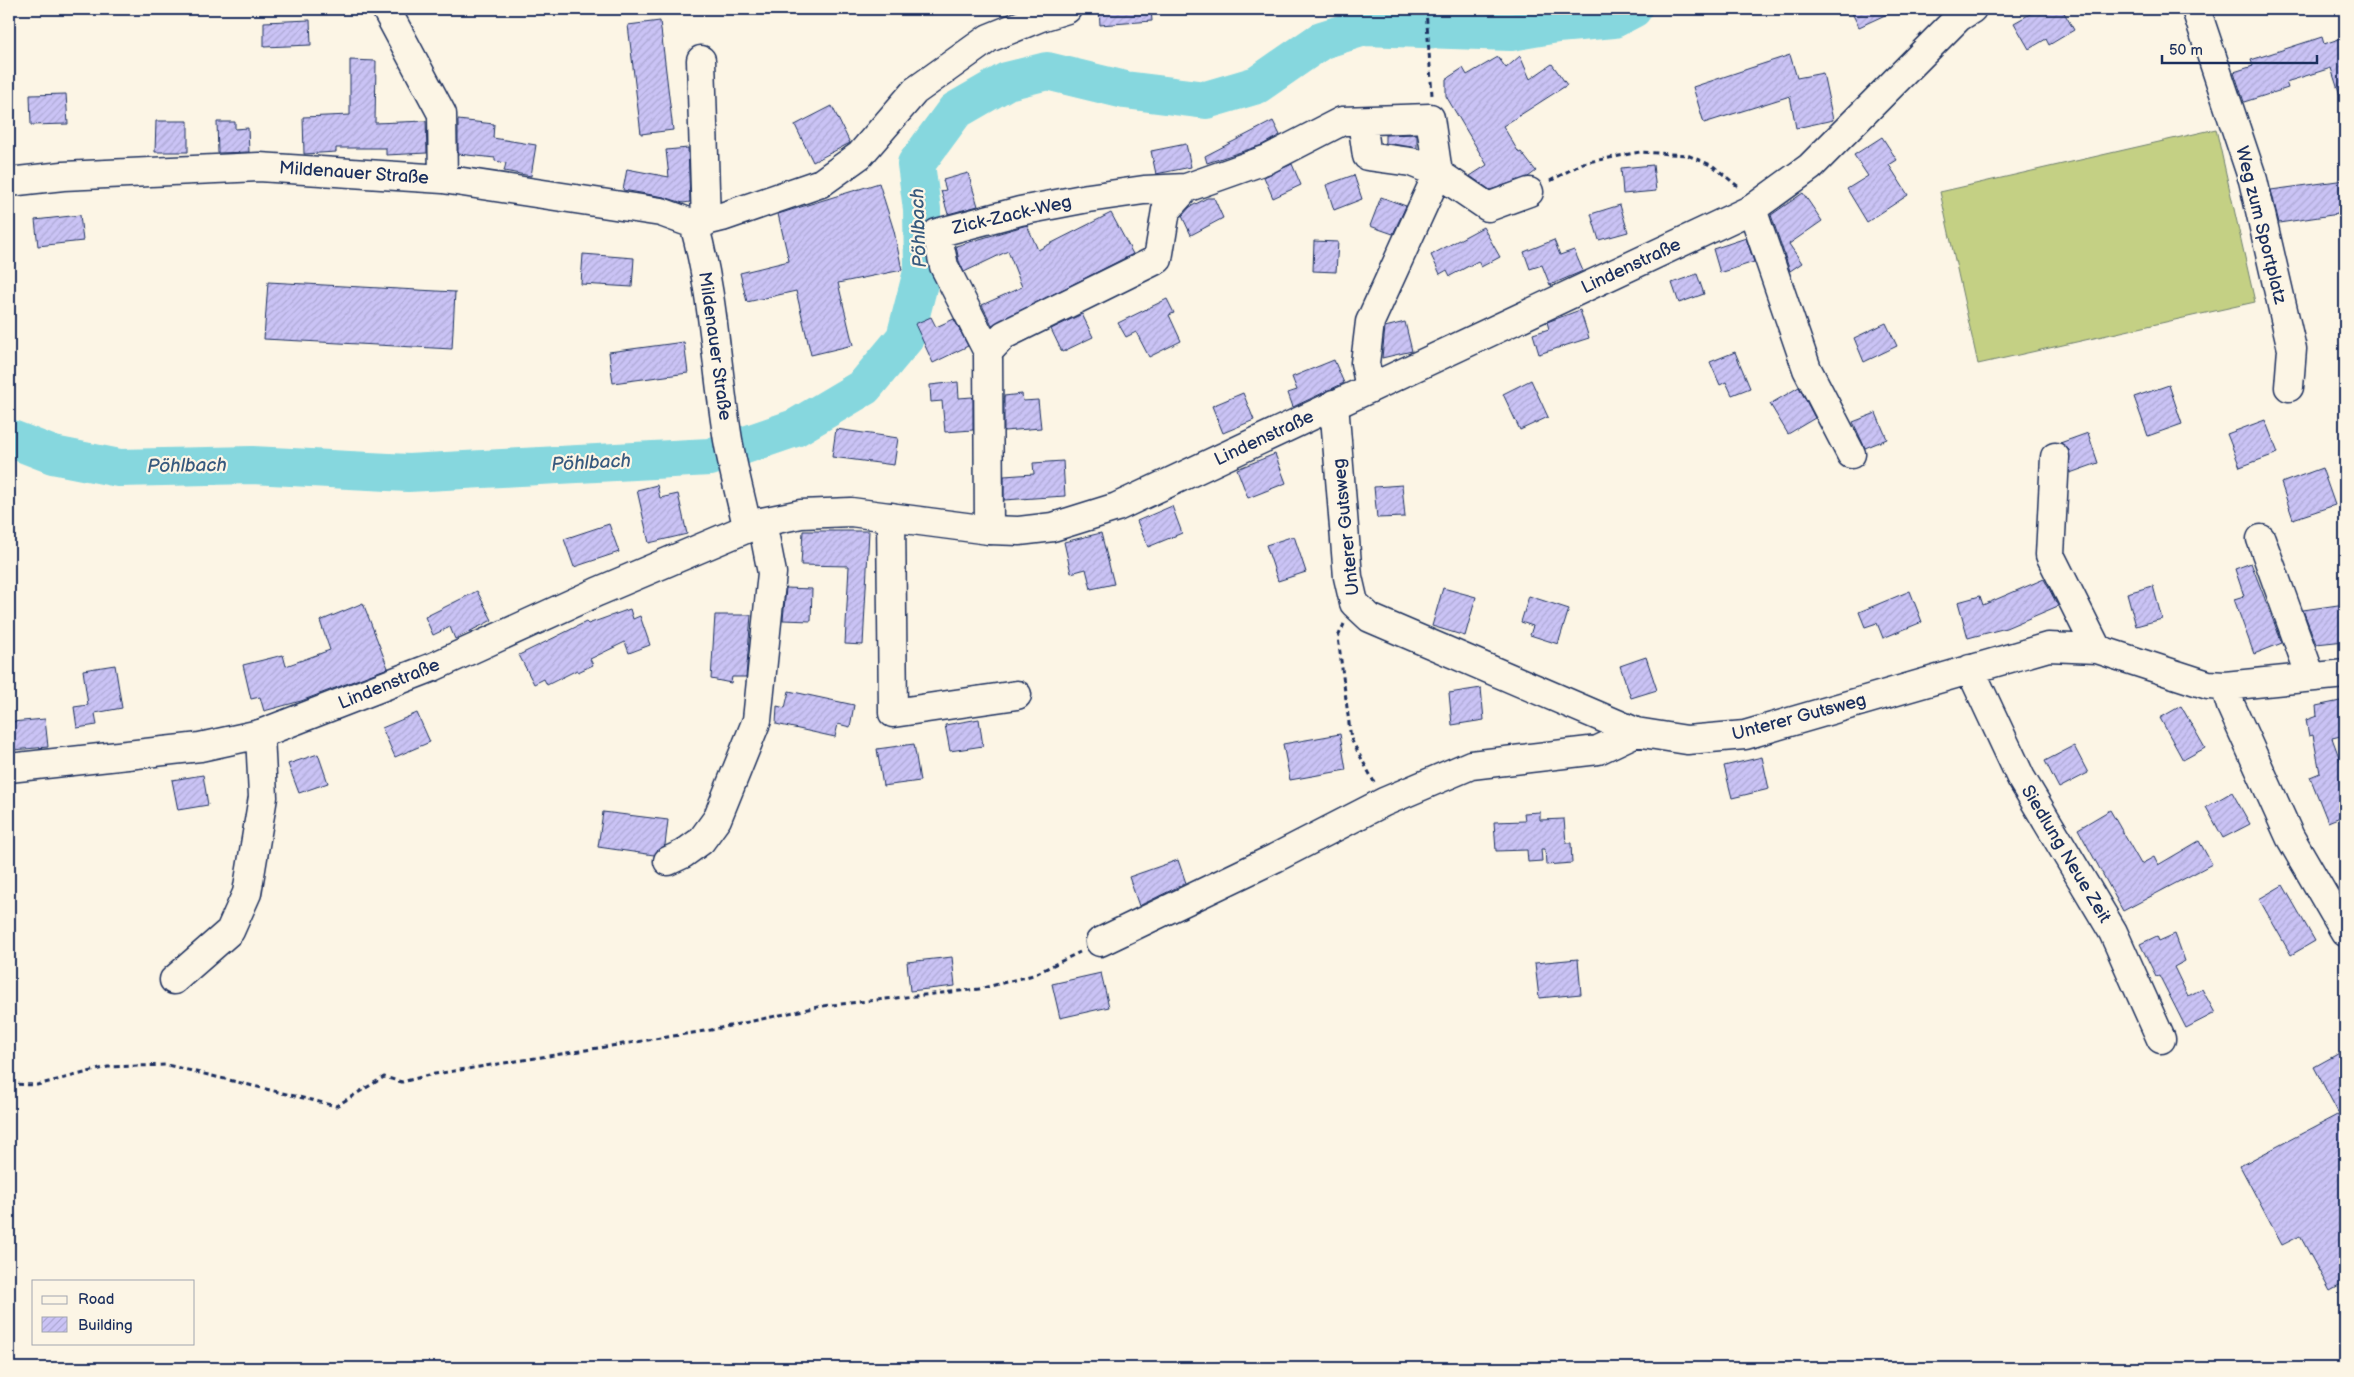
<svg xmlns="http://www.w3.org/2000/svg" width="2354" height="1377" viewBox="0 0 2354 1377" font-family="'Balsamiq Sans',sans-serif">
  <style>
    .pitch { fill: #c4d084; stroke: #708071 }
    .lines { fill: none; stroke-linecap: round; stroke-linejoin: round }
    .river { stroke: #86d7de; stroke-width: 38 }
    .building { fill: url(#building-hatch); stroke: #1b2f5e }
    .minor-casing { stroke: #1b2f5e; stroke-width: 31 }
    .major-casing { stroke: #1b2f5e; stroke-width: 31 }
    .path { stroke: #1b2f5e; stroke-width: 3; stroke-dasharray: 5 4; stroke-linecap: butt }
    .minor { stroke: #fcf5e5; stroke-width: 28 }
    .major { stroke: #fcf5e5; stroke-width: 28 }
    .labels { text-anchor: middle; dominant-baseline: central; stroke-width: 4.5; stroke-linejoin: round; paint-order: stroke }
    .street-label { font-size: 18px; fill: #1b2f5e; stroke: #fcf5e5 }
    .water-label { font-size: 19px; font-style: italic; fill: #36597e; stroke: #fcf5e5 }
  </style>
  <defs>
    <pattern id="building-hatch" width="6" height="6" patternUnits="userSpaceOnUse" patternTransform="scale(1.25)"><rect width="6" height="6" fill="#cac3f5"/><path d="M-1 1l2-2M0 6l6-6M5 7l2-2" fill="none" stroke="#ada8d4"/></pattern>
  </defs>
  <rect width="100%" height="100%" fill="#fcf5e5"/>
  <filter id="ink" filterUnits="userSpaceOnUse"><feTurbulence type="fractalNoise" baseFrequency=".02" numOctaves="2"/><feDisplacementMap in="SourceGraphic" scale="10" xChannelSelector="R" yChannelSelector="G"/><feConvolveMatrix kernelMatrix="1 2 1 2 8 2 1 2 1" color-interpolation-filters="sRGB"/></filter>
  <g filter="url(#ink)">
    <!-- pitch -->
    <path class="pitch" d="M2216,129L2255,302L1978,364L1940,192Z"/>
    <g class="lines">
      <!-- river -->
      <path class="river" d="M9,438L53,455L119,468L252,465L408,473L710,457L795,428L864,387L905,338L923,268L922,209L916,164L955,111L1007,81L1047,71L1125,90L1206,100L1257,85L1322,40L1364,27L1511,32L1557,24L1614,19L1633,9"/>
    </g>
    <!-- building -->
    <path class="building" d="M1099,9H1151L1152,21L1100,25Z
      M1850,9H1898L1859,27Z
      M2039,9H2062L2074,30L2049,45L2046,39L2029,49L2014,23Z
      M310,20L311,45L264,47V22Z
      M660,21L673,130L641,134L628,25Z
      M2322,37L2324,44L2345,37V101L2342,102L2331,68L2286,82L2288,88L2244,102L2234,72L2253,66L2251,60Z
      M1790,55L1797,78L1823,73L1833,120L1796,128L1790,96L1704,123L1693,87Z
      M1520,56L1530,79L1552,64L1567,85L1503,126L1519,153L1521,152L1536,171L1528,177L1490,190L1470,176L1487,165L1446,96V79L1463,68L1467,75L1498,57L1506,68Z
      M350,60L376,61L375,123L426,121L427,153L386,155V148H336V152L304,154L303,117L350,115Z
      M66,94L68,124L31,125L30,95Z
      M832,106L850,143L813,162L795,125Z
      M458,120L494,124L493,138L536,145L531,176L504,171L506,163L495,161V158L458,154Z
      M156,121H188V152H155Z
      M1273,121L1280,135L1262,145L1207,163L1205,156Z
      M217,122H235V129L248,128L249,152L218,153Z
      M1417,134V148L1385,143V135Z
      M1882,137L1897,160L1889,165L1908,195L1867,222L1847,189L1868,176L1854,155Z
      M1186,144L1191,167L1156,174L1151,151Z
      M688,148L690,202L683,203L664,197L623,190L627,169L669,177L666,150Z
      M1292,164L1301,185L1273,198L1264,177Z
      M1653,165L1656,191L1623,194L1621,168Z
      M968,173L978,206L948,214L941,191L946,190L943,180Z
      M1354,175L1362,199L1334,210L1326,185Z
      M2345,180V213L2279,223L2271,190Z
      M879,183L894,231L902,270L838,283L853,345L811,355L796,291L747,302L740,273L789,261L778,214Z
      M1803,193L1822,221L1789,244L1802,263L1790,271L1771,215Z
      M1381,197L1406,206L1393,234L1370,226Z
      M1207,198H1214L1223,218L1191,235L1182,216L1190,207Z
      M1620,205L1628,232L1599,240L1591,214Z
      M1111,213L1133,254L992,325L982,305L1022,287L1008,251L964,272L959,261L956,246L1027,225L1038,250Z
      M80,215L83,241L38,246L35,220Z
      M1483,227L1500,257L1481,267L1478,261L1450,276L1447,270L1440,274L1431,255Z
      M1746,238L1754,262L1720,273L1713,249Z
      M1554,240L1560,255L1574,250L1583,271L1550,285L1542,265L1530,269L1524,252Z
      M1314,241L1338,242L1336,272L1313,271Z
      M583,254L634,258L632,287L581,284Z
      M1697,274L1704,294L1679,303L1672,283Z
      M268,282L455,292L452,349L264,339Z
      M1167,299L1174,313L1169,315L1181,341L1149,357L1136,332L1126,337L1118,323Z
      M1580,310L1589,338L1539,354L1533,334L1549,329L1547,322Z
      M1082,314L1093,337L1062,352L1051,329Z
      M931,317L936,327L954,319L968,346L933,363L915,324Z
      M1405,322L1412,351L1382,358L1385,327Z
      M1886,323L1897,346L1864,362L1854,338Z
      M684,342L688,373L613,383L609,352Z
      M1735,352L1750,388L1732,395L1726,382L1720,385L1710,362Z
      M1334,360L1344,383L1293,407L1288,393L1297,390L1292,377Z
      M1531,380L1548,417L1520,430L1503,394Z
      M958,382L959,398L972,397L973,398V430L945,432L942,401L931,402L930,385Z
      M2169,385L2182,424L2148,436L2134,397Z
      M1799,387L1815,418L1788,434L1770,404Z
      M1243,393L1254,420L1223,433L1212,406Z
      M1022,394L1023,401L1038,400L1041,428L1004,431V396Z
      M1876,413L1887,439L1865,448L1853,422Z
      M2265,420L2278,453L2240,467L2227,434Z
      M836,429L898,438L894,465L832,457Z
      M2088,433L2098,463L2070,473L2069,450L2060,443Z
      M1275,454L1286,483L1248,498L1237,469Z
      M1063,461L1065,496L1004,500V476L1034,474L1033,463Z
      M2322,468L2335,505L2293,519L2281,483Z
      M657,485L660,498L678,494L687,534L649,543L637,490Z
      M1402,485L1405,517L1377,518L1374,487Z
      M1172,506L1182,533L1148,547L1137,521Z
      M609,524L619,552L574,567L564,539Z
      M803,531H869L863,645L845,644L849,566L801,565Z
      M1101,533L1114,584L1091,589L1086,569L1071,573L1064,542Z
      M1294,536L1306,572L1278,581L1266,545Z
      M2251,563L2282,643L2254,654L2234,599L2244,596L2235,569Z
      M2044,579L2058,606L2006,628L1968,638L1958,602L1980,596L1983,605Z
      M2153,586L2162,619L2136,626L2127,593Z
      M786,588L812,589L811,621L783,620Z
      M1443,588L1476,597L1465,636L1432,626Z
      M477,591L492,620L455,639L450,627L433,635L425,617Z
      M1910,591L1922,622L1883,638L1877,623L1865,627L1859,612Z
      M1529,596L1569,609L1558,644L1530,635L1533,626L1521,622Z
      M363,603L388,668L301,701L264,711L260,697L251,699L243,665L283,655L286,666L330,650L320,621Z
      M2345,604V641L2316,644L2303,610Z
      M630,609L633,619L640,616L650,645L629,653L625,642L590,659L593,665L578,672L577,670L547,685L544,679L534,684L519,655L586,622L588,624Z
      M715,615H751L746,677H732L731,683L711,679Z
      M1646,657L1657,690L1631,698L1620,666Z
      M115,665L122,708L95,713L97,725L77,728L74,707L88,705L83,670Z
      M1481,688L1484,720L1452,725L1449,693Z
      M789,691L854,705L850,727L838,724L835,737L776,724L777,706L785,708Z
      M2345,700V735L2332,738L2345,773V815L2328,822L2310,777L2320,773L2313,735L2309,736L2306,720L2317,716L2316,706Z
      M2181,706L2205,748L2183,760L2160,718Z
      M417,713L430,742L395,757L382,728Z
      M45,719L48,747L13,750L11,722Z
      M979,719L983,746L950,751L945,725Z
      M1340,734L1346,770L1290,780L1283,744Z
      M914,744L920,781L883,786L877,749Z
      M2074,746L2088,773L2059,788L2045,761Z
      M318,754L328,783L299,793L288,764Z
      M1762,757L1769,789L1732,798L1724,766Z
      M203,775L208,805L178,810L172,780Z
      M2232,792L2250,824L2223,838L2206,807Z
      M2110,810L2141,864L2154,857L2158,865L2199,841L2212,864L2123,911L2078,829Z
      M603,812L668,820L665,845L654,855L598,847Z
      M1540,812V820L1564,819L1566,843H1571L1572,863L1546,865L1545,849H1541L1542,861L1528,862L1527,850L1496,851L1494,822L1525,821L1524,813Z
      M1178,860L1186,883L1139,906L1129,877Z
      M2283,885L2315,941L2291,955L2259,899Z
      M2175,934L2185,961L2174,967L2188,996L2202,989L2215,1013L2186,1028L2159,975L2156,976L2140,944L2157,936L2159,941Z
      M952,957L955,986L910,991L907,962Z
      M1578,959L1581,994L1539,998L1535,963Z
      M1101,973L1109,1007L1060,1018L1052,984Z
      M2345,1050V1283L2330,1291L2300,1236L2282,1245L2240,1166L2339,1114L2314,1067Z"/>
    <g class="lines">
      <!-- minor casing -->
      <g class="minor-casing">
        <path id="minor" d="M386,9L442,114L443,179
          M2196,9L2253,180L2292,349L2289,387
          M701,60L706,222
          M1362,121L1367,156L1411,162L1438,173L1488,207L1529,192
          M9,182L63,176L259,167L443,179L661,212L694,224L722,217L821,183L860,155L915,91L989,38L1041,17L1067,9
          M1752,209L1807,369L1851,454
          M694,224C714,295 716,368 728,440C733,469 741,498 747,526
          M988,352L944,266L937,233L1020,211L1088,198L1144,190L1186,188L1268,159L1342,121L1430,118L1438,173L1370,322L1365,363L1370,388
          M1334,404L1348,577L1354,603L1370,618L1636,732L1687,740L1745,735L2048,647L2097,649L2208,685L2225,686L2345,674
          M2055,457L2050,555L2097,649
          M891,517L893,713L1017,695
          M989,530L988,352L1004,335L1158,259L1166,210L1186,188
          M2261,539L2311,677
          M1970,669L2021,778L2113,932L2161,1039
          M2225,686L2231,706L2290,837L2345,932
          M668,861L683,854L701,841L717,819L757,720L772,573L762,522
          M1100,942L1275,858L1384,802L1471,765L1598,750L1636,732
          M174,980L230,931L247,893L263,797L260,734"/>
      </g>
      <!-- major casing -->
      <g class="major-casing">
        <path id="major" d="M9,768L200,747L260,734L433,667L597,592L762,522L801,514L851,512L989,530L1019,531L1053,527L1117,507L1752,209L1810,167L1959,17L1972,9"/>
      </g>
      <!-- path -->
      <path class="path" d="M1426,9L1432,95
        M1550,181L1583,163L1640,152L1687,155L1713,166L1740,188
        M1344,624L1338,637L1351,739L1374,782
        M9,1084L37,1085L108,1067L167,1065L336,1106L384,1077L402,1082L429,1075L711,1030L822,1006L979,989L1033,975L1080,952"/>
      <!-- minor -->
      <use href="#minor" class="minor"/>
      <!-- major -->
      <use href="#major" class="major"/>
    </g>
  </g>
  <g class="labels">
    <!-- street labels -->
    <g class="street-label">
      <text transform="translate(354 173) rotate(4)">Mildenauer Straße</text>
      <text transform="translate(1012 215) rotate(-13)">Zick-Zack-Weg</text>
      <text transform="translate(2261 225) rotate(76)">Weg zum Sportplatz</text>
      <text transform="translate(1631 266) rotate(-25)">Lindenstraße</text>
      <text transform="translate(715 346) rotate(82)">Mildenauer Straße</text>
      <text transform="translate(1264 438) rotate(-25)">Lindenstraße</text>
      <text transform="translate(1346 527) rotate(-96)">Unterer Gutsweg</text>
      <text transform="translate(389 684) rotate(-22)">Lindenstraße</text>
      <text transform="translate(1799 717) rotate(-15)">Unterer Gutsweg</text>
      <text transform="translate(2066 854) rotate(59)">Siedlung Neue Zeit</text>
    </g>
    <!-- water labels -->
    <g class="water-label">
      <text transform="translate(919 228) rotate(-92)">Pöhlbach</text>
      <text transform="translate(591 463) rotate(-3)">Pöhlbach</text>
      <text transform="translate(187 466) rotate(-1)">Pöhlbach</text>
    </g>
  </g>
  <!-- margin -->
  <rect width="2354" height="1377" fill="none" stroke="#fcf5e5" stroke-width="30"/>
  <rect x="15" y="15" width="2324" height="1347" fill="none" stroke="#1b2f5e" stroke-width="2" filter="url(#ink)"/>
  <!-- legend -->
  <rect x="32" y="1280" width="162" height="65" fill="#fcf5e5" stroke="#a2a6af"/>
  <rect x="42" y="1296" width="25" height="8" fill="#fcf5e5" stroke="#a2a6af"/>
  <text x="78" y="1304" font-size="15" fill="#1b2f5e">Road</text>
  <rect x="42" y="1317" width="25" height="15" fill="url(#building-hatch)" stroke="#a2a6af"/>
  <text x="78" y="1330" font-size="15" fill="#1b2f5e">Building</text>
  <!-- scale -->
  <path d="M2162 55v8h155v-8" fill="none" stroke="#1b2f5e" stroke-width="2.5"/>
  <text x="2169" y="55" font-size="15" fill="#1b2f5e" stroke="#fcf5e5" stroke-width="4" paint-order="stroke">50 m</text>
</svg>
